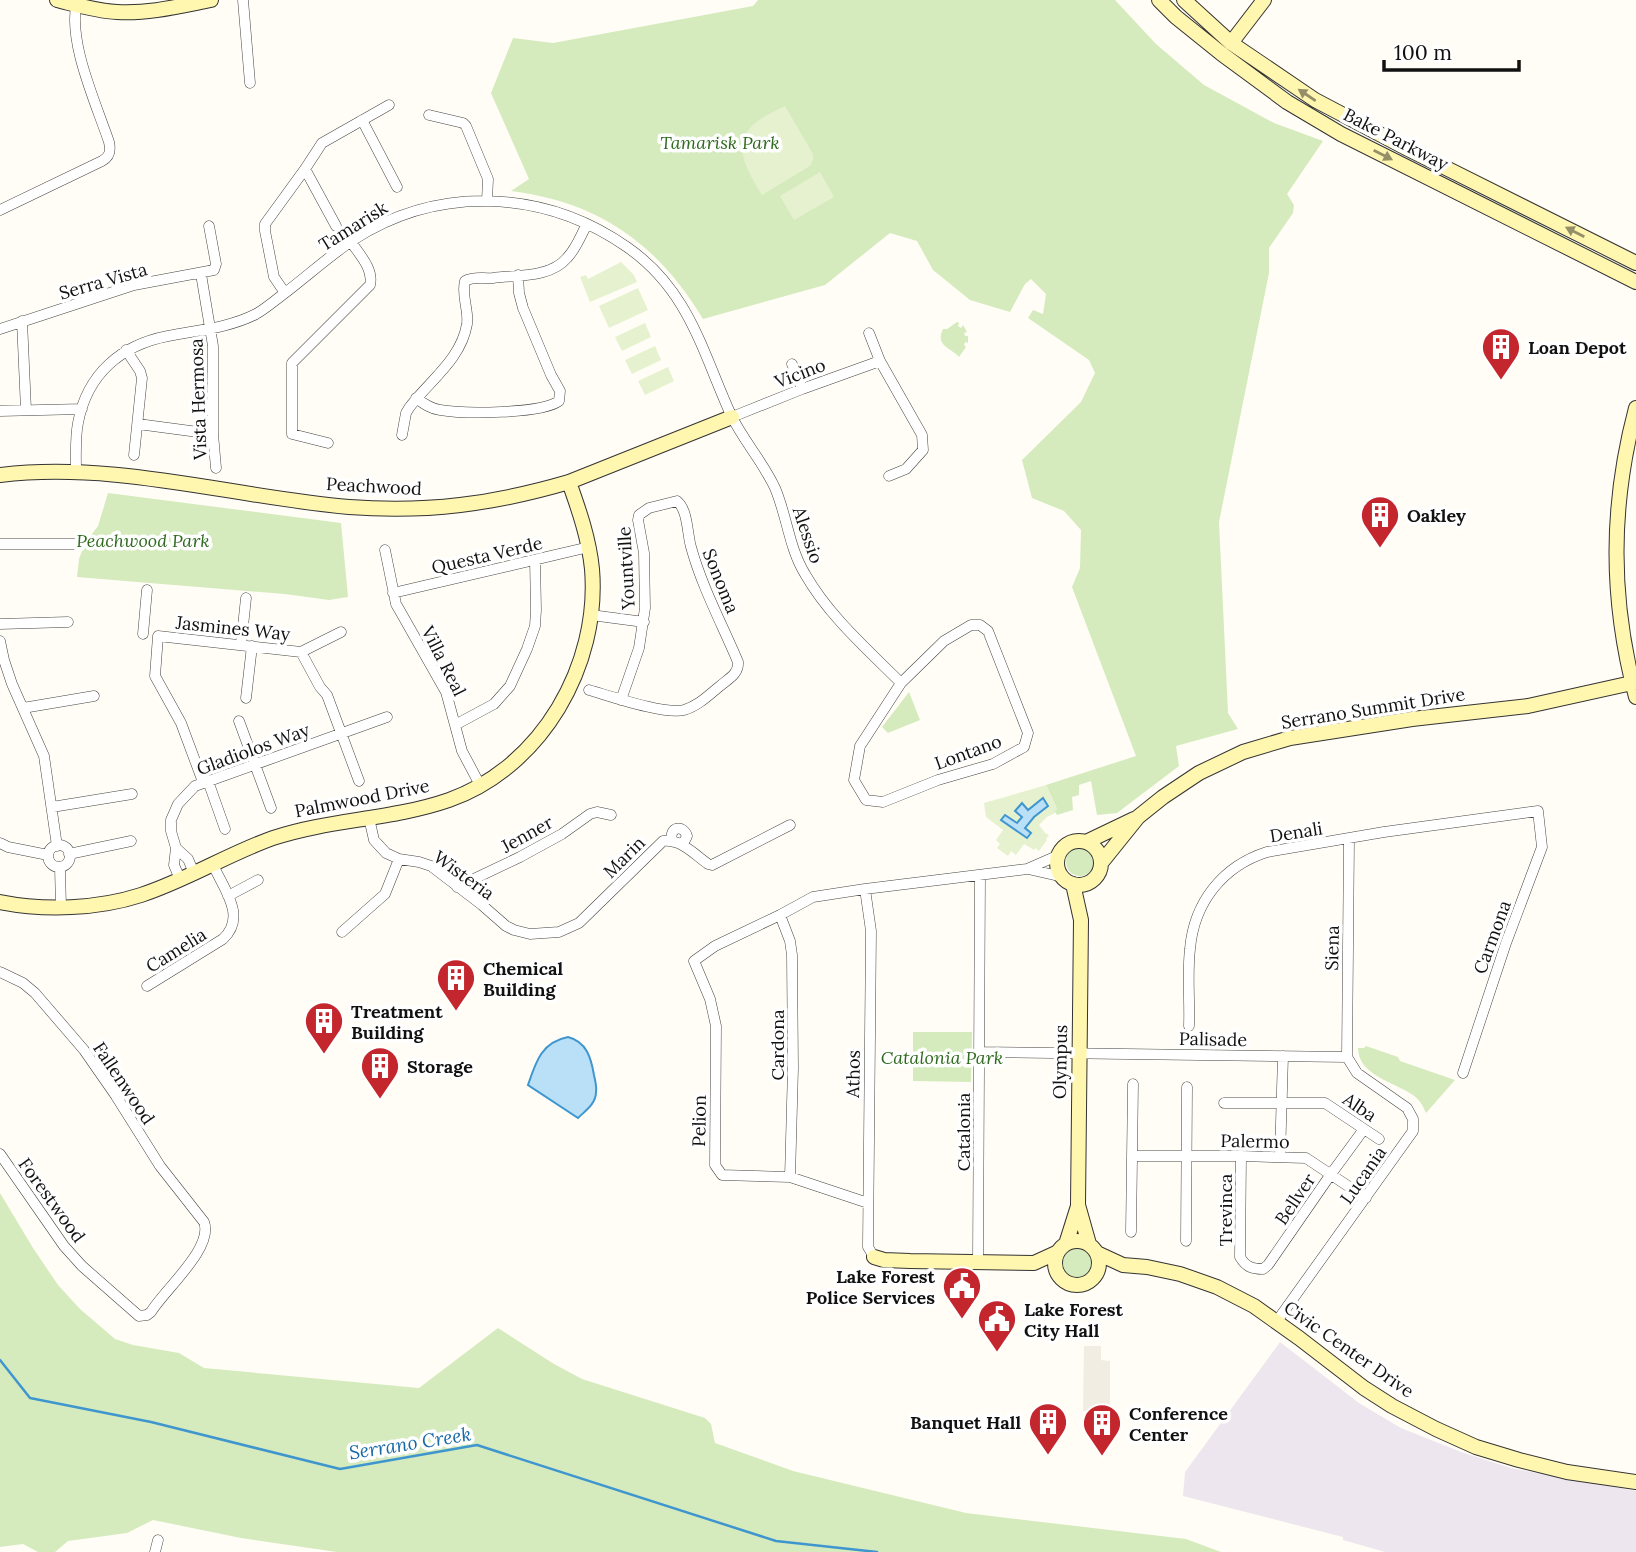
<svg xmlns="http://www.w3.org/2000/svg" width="1636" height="1552" viewBox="0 0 1636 1552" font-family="Lora,serif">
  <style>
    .industrial { fill: #eee6ef }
    .green { fill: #d5ebbd }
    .pitch { fill: #e6f2cf }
    .plaza { fill: #f1ede2 }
    .water { fill: #b9e0f7; stroke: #3f96cf; stroke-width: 2 }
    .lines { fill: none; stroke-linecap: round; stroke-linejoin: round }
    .stream { stroke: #3f96cf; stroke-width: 2.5 }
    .street-casing { stroke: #444; stroke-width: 11 }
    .secondary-casing { stroke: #333; stroke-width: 16 }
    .street { stroke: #fff; stroke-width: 10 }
    .secondary { stroke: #fff6b0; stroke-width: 14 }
    .oneway { fill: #948f68 }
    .labels { text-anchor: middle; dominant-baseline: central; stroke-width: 7; stroke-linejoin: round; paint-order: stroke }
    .street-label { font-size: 18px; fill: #111; stroke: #fff }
    .park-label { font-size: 18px; font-style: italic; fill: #2f6b1f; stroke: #fff }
    .poi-label { font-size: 18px; font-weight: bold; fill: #111; stroke: #fff; text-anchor: start }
    .water-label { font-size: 19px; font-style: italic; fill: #1768a6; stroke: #fff }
  </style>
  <rect width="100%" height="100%" fill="#fffdf5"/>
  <!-- industrial -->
  <path class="industrial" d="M1280,1342L1359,1403L1401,1428L1461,1452L1511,1468L1636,1491V1552H1385L1343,1540V1537L1183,1496L1185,1472Z"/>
  <!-- green -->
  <path class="green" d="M758,0H1115L1156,44L1204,85L1274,123L1323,141L1287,194L1294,205L1293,213L1269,248V273L1219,522L1228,713L1238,729L1176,746L1179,766L1117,813L1097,815L1091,781L1079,785V795L1072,797L1073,810L1057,815L1054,810L1057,809L1046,785L1136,756L1072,587L1080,568L1081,530L1064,511L1032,498L1022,460L1081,402L1095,373L1089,360L1028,318L1033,310L1043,314L1046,294L1031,279L1025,284L1010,312L970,300L933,270L917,241L890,233L825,285L703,319C658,244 599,202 511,191L529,179L491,93L513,38L553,43L753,6Z
    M957,322L959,323L958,326L961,328L963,325L967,332L964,333L965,336H968V343L965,342L964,345L966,347L959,357C950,347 935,346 943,329H947Z
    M108,493L341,523L348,597L329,600L285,594L77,577L79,559L85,543L98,526Z
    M909,692L920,720L888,733L882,727Z
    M1066 862a14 14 0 1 1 28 0a14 14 0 1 1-28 0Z
    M913,1032H972L971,1082L913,1081Z
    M1366,1046L1398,1057L1400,1061L1455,1080L1426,1113C1423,1106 1420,1100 1413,1095C1394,1082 1358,1075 1358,1048H1364Z
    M0,1193L33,1248L58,1285L80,1309L115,1339L133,1345L179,1353L204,1368L419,1388L498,1328L554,1364L582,1379L705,1418L711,1424L715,1443L793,1471L966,1513L1186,1539L1221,1552H337L241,1538L153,1520L127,1533L68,1541L55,1552H38L23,1544L0,1547Z
    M1063 1263a15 15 0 1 1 30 0a15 15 0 1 1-30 0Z"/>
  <!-- pitch -->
  <path class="pitch" d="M785,106L813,154V160L810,166L762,195C749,173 729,145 755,123C764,116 775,111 785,106Z
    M820,172L834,197L794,220L780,196Z
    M621,262L634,275L637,282L590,302L580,277L586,275L588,279Z
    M638,288L648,310L609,328L599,306Z
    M645,323L651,337L622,351L615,337Z
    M655,346L661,360L632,374L625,360Z
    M668,367L674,381L645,395L638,381Z
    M1046,785L1057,809L1055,810V813L1047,817L1039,825L1045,833L1049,835L1046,839L1047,840L1039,851L1035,848L1034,850L1024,844L1016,855L1011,851L1008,856L997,848L1000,844L996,840L1003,830L986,817L984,803Z"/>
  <!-- plaza -->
  <path class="plaza" d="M1084,1346H1101V1360L1110,1361V1410L1083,1411Z"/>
  <!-- water -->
  <path class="water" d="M1043,798L1048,806L1034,817L1025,828L1031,833L1027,838L1001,820L1005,815L1017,823L1022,817L1015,811L1022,803L1028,810Z
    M568,1037C587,1042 591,1058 594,1075C595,1080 597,1087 596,1092C596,1104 585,1111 578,1118L528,1085C536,1061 542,1042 568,1037Z"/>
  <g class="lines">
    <!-- stream -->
    <path class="stream" d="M0,1360L30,1398L151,1422L340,1469L477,1445L776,1541L877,1552"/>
    <!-- street casing -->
    <g class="street-casing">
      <path id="street" d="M243,0L250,83
        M429,115L463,123L466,126L488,179L487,201
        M362,120L397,187
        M305,169L336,226
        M0,210L102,161C110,157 111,151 109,142C96,103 67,41 77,1
        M201,274L213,346V434L216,468
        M285,293L274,277L265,231V224L305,169L322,143L389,105
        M22,321L26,410
        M0,329L134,285L214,270L216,264L209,226
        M869,333L880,361L922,435L923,450L906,469L889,476
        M126,350L140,371L142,378L134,455
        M792,364L802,389
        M416,398C424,404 431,409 440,410C464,414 541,414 559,401L560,391L551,375L523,308L519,293L518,275
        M0,411L82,409
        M732,417L802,389L880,361
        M138,424L213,434
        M402,435L406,413L409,408C429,381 461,360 467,324C469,310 461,295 465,281C474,276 483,279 493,278C517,275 550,278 567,258C576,249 581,235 587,224
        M328,443L292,434V363L370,285C374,269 359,254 351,242
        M76,471C76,455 75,438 78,423C87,374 121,345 168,336C198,330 229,328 256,314C265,309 273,302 281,296C305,278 328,257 353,240C438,185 544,189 627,247C689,290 702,351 731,415C743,440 763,462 775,488C787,516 789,548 805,574C829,616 867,649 901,683
        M0,544H75
        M385,550L396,604L446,692L462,751L480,785
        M393,593L589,547
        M591,615L644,622
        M0,624L68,622
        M971,625H980L988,631L1028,733L1024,747L993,764L938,780L883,802L866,800L854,780L860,746L901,683L944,641Z
        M143,634L147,590
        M0,641L4,660L12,684L44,756L57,846
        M241,645L246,598
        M301,652L320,687L327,695L359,781
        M589,690C610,696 665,715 684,710C698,706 709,695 720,686C728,679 739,674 738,662C722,624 702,587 691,547C687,533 688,510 677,501L649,508L639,515L638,520L644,553L645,608L639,648L621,700
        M246,698L252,646
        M23,708L94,696
        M239,721L271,808
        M455,725L494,704L510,686L527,649L535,626L536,610L535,560
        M208,781L225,829
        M203,782L181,723L155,676L158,636L301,652L341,632
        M52,807L132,794
        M369,818L374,840L386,853L399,859L419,862L431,866L482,905L506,926L514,930L530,934L559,932L579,923L663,841C681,839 694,854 708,864L712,865L790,825
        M672,840C669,827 683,824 687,836L684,842L681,843
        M0,843L8,847L48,855
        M48 856a11 11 0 1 1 22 0a11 11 0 1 1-22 0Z
        M176,848L188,859L194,873
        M69,854L131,841
        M60,867L61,908
        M1028,869L1063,877
        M180,879L174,865L176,848L171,831V820L178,804L195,786L387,717
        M457,887L520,857L562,834L590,814L597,812L611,815
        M865,889L871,931L868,1247L874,1257
        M228,896L258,880
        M780,915L790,941L792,955L793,1068L790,1177
        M342,932L385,894L399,859
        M0,972L23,983L35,993L84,1050L116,1096L160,1166L204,1222C214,1248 164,1290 151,1312L147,1315L139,1316L82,1266L64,1246L0,1154
        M147,986L223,939C247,917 224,889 213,865
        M1189,1026C1190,1001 1187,974 1190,949C1194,902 1223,866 1267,852L1384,832L1538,811L1542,847L1506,943L1463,1073
        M979,1052L1347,1057
        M1347,1057L1349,839
        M1224,1103H1325L1379,1139
        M1132,1156H1241L1306,1158L1366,1198
        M1241,1156L1240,1257C1246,1267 1252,1269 1263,1269L1268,1265L1331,1174L1364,1129
        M1280,1157L1283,1056
        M868,1203L790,1177L722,1175L715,1165L716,1026L710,999L694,961L715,946L780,915L813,897L865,889L1027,869L1059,855
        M1131,1232L1133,1084
        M1186,1241L1187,1087
        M978,1263L980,875
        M1277,1321L1413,1131V1119L1407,1108L1357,1073L1347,1057
        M155,1552L158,1540"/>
    </g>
    <!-- secondary casing -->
    <g class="secondary-casing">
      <path id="secondary" d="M57,0C77,5 96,11 117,12C148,14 180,6 211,0
        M1159,0L1176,17L1222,54L1287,102L1341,134L1636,282
        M1184,0L1231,43L1315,100L1406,148L1636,263
        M1231,43L1264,0
        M1636,408C1610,506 1610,599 1636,697
        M0,475C117,461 233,497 349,507C427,513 494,504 569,482L732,417
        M1057 863a22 22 0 1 1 44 0a22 22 0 1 1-44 0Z
        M1086,842L1134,819
        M1101,863L1138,817L1163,797L1199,773L1243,752L1290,738L1412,719L1528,706L1636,682
        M1073,884L1081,920L1078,1205L1089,1244
        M0,902C45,911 98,909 141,895C187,880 228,854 273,838C330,819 391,820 449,800C542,767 600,665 592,569C589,539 579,510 569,482
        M1055 1263a22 22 0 1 1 44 0a22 22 0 1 1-44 0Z
        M1066,1244L1078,1206
        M1097,1253L1123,1265L1147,1267L1180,1274L1217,1287L1254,1306L1299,1338L1364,1388L1392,1406L1436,1429L1476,1447L1519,1460L1567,1472L1636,1482
        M874,1257L884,1260L910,1261L1034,1263L1058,1252"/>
    </g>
    <!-- street -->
    <use href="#street" class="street"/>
    <!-- secondary -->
    <use href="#secondary" class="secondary"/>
  </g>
  <!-- one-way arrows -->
  <defs><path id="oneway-solid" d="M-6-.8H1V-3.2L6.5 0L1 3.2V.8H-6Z" transform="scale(1.75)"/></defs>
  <g class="oneway">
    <use href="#oneway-solid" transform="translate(1307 95) rotate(-146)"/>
    <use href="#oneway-solid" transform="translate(1383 155) rotate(27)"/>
    <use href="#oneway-solid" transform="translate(1575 232) rotate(-153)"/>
  </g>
  <!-- icons -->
  <defs>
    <g id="building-pin" transform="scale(2.0125)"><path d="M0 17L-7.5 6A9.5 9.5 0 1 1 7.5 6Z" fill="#c4262e" stroke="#fff"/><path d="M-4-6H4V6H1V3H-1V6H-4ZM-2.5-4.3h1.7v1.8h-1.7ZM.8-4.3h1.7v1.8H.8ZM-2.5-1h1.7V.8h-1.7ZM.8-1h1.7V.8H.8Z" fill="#fff"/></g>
    <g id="civic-pin" transform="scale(2.0125)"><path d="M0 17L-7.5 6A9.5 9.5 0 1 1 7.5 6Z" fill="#c4262e" stroke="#fff"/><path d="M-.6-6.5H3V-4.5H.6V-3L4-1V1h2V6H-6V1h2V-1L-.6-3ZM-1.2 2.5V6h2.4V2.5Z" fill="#fff"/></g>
  </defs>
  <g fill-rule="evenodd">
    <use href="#building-pin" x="1501" y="347"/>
    <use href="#building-pin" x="1380" y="515"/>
    <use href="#building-pin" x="456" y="978"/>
    <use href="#building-pin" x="324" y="1021"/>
    <use href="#building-pin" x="380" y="1066"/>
    <use href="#civic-pin" x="962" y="1286"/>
    <use href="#civic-pin" x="997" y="1319"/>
    <use href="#building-pin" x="1048" y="1422"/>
    <use href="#building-pin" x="1102" y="1423"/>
  </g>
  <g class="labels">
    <!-- street labels -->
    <g class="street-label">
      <text transform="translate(1396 139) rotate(27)">Bake Parkway</text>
      <text transform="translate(353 226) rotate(-32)">Tamarisk</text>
      <text transform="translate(103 281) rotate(-16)">Serra Vista</text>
      <text transform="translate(800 373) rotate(-21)">Vicino</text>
      <text transform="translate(198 399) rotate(-92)">Vista Hermosa</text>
      <text transform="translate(374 486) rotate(3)">Peachwood</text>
      <text transform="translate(808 535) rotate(71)">Alessio</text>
      <text transform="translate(487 555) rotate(-13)">Questa Verde</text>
      <text transform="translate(626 568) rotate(-93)">Yountville</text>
      <text transform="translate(721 581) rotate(68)">Sonoma</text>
      <text transform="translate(233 628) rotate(6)">Jasmines Way</text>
      <text transform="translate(444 661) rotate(63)">Villa Real</text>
      <text transform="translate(1373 708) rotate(-9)">Serrano Summit Drive</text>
      <text transform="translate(253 749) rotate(-20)">Gladiolos Way</text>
      <text transform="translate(968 752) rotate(-20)">Lontano</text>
      <text transform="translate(362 798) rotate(-11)">Palmwood Drive</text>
      <text transform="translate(1296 832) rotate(-9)">Denali</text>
      <text transform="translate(527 834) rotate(-29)">Jenner</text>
      <text transform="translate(624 857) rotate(-45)">Marin</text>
      <text transform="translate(464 875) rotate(36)">Wisteria</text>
      <text transform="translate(1492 937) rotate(-70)">Carmona</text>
      <text transform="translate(1332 948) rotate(-89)">Siena</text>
      <text transform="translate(176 950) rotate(-32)">Camelia</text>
      <text transform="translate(1213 1039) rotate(1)">Palisade</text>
      <text transform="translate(777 1045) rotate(-90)">Cardona</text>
      <text transform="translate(1060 1062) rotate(-89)">Olympus</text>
      <text transform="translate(853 1074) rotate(-89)">Athos</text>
      <text transform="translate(124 1083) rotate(56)">Fallenwood</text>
      <text transform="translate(1360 1107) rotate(34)">Alba</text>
      <text transform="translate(699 1121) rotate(-89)">Pelion</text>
      <text transform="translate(963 1132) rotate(-90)">Catalonia</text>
      <text transform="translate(1255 1141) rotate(1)">Palermo</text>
      <text transform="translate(1363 1175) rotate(-55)">Lucania</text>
      <text transform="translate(1295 1199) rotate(-56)">Bellver</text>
      <text transform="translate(52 1200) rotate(54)">Forestwood</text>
      <text transform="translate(1225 1210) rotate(-90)">Trevinca</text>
      <text transform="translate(1349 1349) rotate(35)">Civic Center Drive</text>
    </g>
    <!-- park labels -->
    <g class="park-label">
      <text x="720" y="142">Tamarisk Park</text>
      <text x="143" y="540">Peachwood Park</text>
      <text x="942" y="1057">Catalonia Park</text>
    </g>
    <!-- poi labels -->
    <g class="poi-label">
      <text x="1528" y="347">Loan Depot</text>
      <text x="1407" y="515">Oakley</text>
      <text x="483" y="968">Chemical<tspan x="483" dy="21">Building</tspan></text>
      <text x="351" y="1011">Treatment<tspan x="351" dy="21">Building</tspan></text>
      <text x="407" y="1066">Storage</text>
      <text x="935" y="1276" text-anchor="end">Lake Forest<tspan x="935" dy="21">Police Services</tspan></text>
      <text x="1024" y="1309">Lake Forest<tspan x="1024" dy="21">City Hall</tspan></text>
      <text x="1129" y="1413">Conference<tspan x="1129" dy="21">Center</tspan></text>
      <text x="1021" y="1422" text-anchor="end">Banquet Hall</text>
    </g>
    <!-- water labels -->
    <g class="water-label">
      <text transform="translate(410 1443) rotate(-9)">Serrano Creek</text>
    </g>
  </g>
  <!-- scale -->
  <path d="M1384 60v10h135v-10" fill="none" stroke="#111111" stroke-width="3.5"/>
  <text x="1394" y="60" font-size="21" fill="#111111" stroke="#ffffff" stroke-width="5" paint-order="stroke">100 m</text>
</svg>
